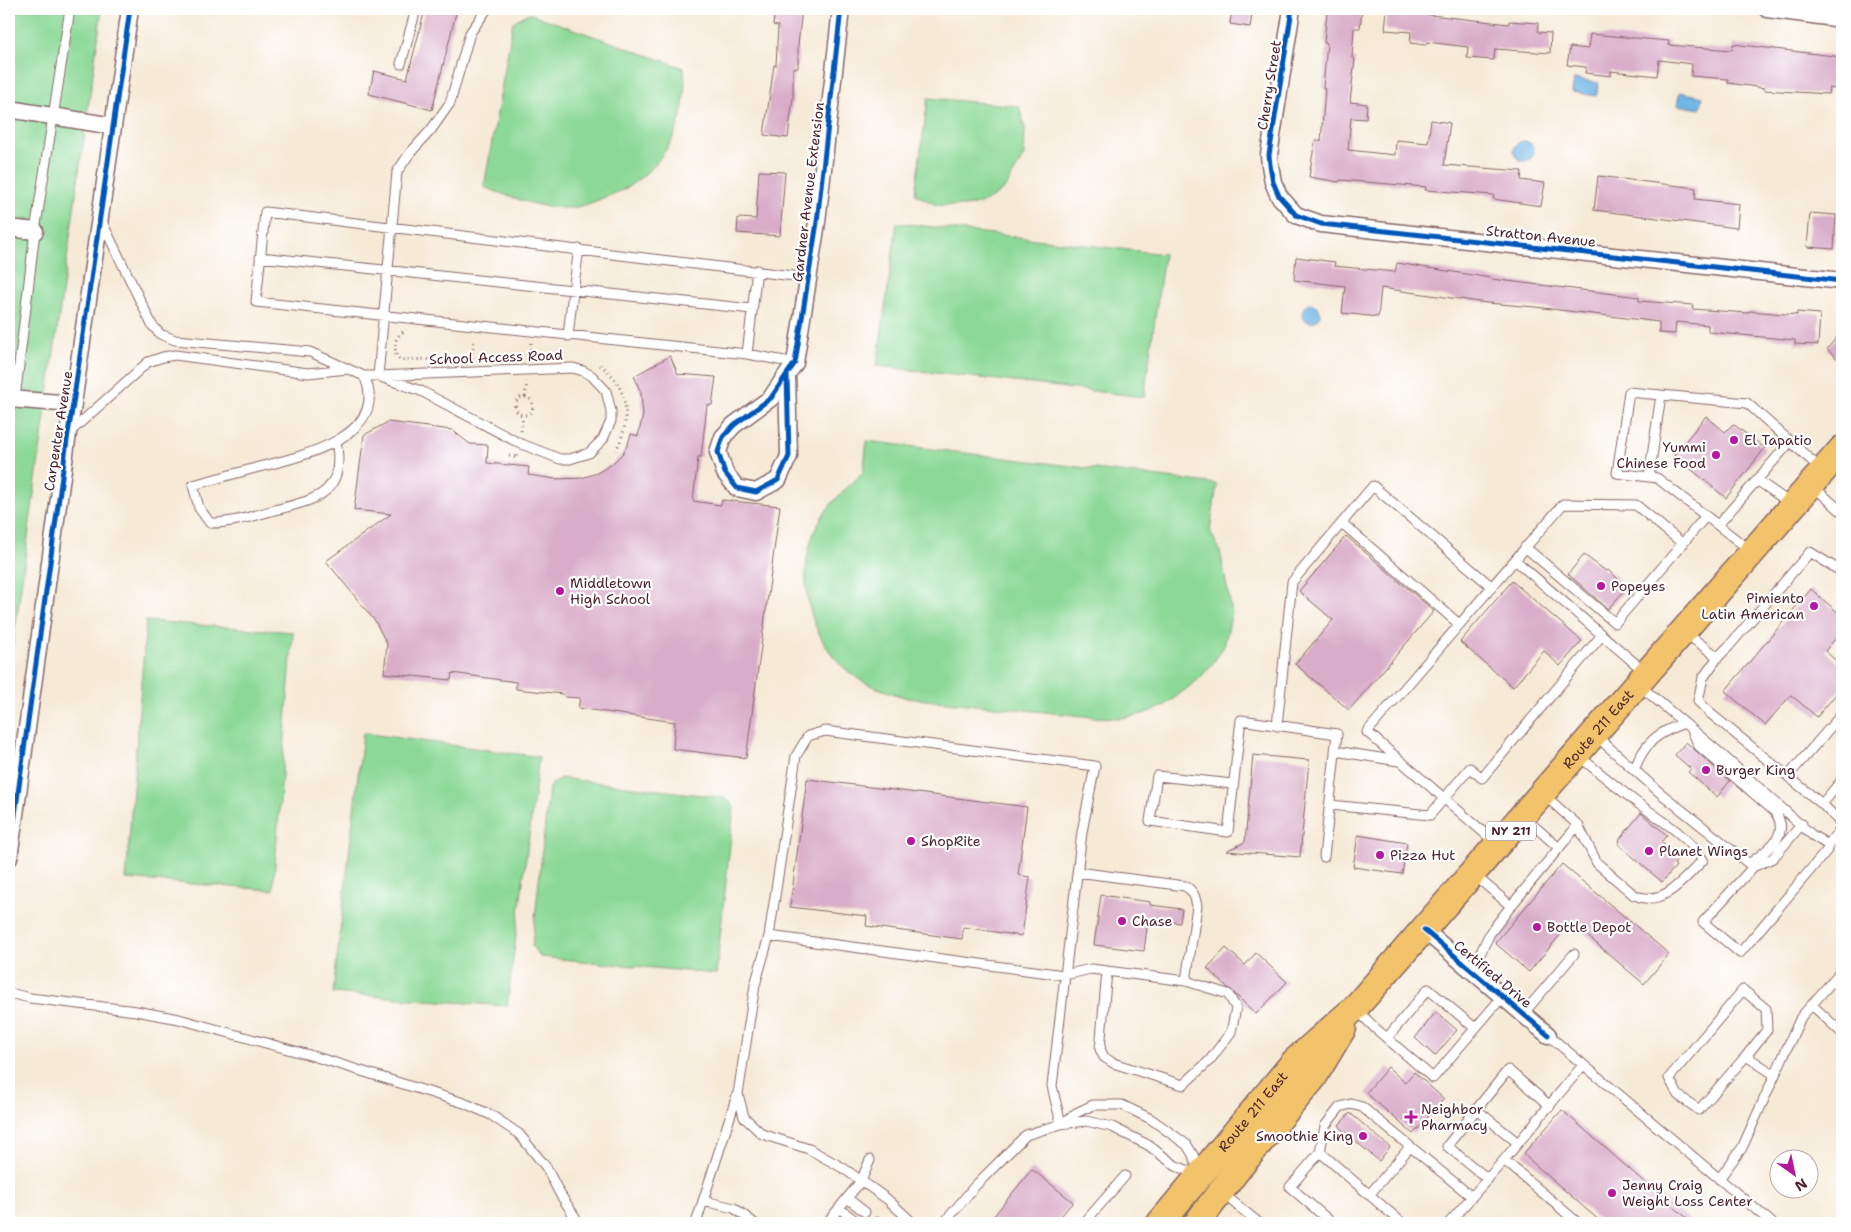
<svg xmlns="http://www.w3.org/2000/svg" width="1851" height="1232" viewBox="0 0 1851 1232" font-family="'Shantell Sans',sans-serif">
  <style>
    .green { fill: #8cd997; stroke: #6b7c61 }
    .water { fill: #71b6e7; stroke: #5e6a89 }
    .building { fill: #d9adc9 }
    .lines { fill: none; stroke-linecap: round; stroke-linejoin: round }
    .service-casing { stroke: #866667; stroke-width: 11 }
    .minor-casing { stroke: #866667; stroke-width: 19 }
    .primary-casing { stroke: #866667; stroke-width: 29 }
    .path { stroke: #866667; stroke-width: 3; stroke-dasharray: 1 4; stroke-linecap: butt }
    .service { stroke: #fff; stroke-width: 9 }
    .minor { stroke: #fff; stroke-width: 16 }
    .primary { stroke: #f2c36a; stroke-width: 26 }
    .cycleway-casing { stroke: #fff; stroke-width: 8 }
    .cycleway { stroke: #0057b8; stroke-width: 5 }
    .poi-dot { fill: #b5179e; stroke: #fff; stroke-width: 2 }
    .labels { text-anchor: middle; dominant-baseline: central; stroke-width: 4.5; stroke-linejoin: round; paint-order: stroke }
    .shield { fill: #fff; stroke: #80626b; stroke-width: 1 }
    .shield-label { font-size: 12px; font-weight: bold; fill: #4a1f2b }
    .street-label { font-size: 14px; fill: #4a1f2b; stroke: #fff }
    .poi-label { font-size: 14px; fill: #4a1f2b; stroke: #fff; text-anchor: start }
  </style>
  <rect width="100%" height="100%" fill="#fff"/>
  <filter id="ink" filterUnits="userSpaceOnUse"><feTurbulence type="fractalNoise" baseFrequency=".02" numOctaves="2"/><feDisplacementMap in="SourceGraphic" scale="10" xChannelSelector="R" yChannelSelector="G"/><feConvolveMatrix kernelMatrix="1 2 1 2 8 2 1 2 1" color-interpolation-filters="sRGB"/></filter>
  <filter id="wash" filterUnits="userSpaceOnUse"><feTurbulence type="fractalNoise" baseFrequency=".0096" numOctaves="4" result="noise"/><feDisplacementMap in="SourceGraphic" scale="20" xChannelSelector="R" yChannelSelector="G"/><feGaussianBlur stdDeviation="1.12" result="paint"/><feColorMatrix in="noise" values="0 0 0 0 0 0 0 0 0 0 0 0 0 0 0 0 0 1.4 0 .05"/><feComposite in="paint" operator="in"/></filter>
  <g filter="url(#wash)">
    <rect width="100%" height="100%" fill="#f6ead7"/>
    <!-- green -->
    <path class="green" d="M9,9H102L9,672Z
      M528,13L684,68C689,118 670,161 626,188C620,192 612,194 605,197C592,203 575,209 561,208C535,207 508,196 484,187L513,22Z
      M928,98L1019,106L1025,129L1024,155L1006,187L995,196L980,204L964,206L936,205L915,194Z
      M897,223L1164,254L1144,397L877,366Z
      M867,441L1217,484L1210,531L1220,551L1232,613L1224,646L1213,663L1199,679L1164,706L1143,714L1121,718L1093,717L907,698C890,692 871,687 857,678C810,646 793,579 816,528C826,506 845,489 863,473Z
      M146,621L293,632L273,890L126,879Z
      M363,733L539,757L507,1006L333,993Z
      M560,778L726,798L734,807L716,974L540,957L532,946L549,787Z"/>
    <!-- water -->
    <path class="water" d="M1574,79L1599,83L1596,96L1572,92Z
      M1680,92L1703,97L1700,109L1677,105Z
      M1514 151a10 10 0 1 1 20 0a10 10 0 1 1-20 0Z
      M1302 313a9 9 0 1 1 18 0a9 9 0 1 1-18 0Z"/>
    <g id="blocks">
      <!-- building -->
      <path class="building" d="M425,9H457L432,110L369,94L374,71L407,79Z
        M775,9H802L798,45V68H793V97L788,138L764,135L774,65L776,66L778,26L773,25Z
        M1232,9H1253L1250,27L1230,24Z
        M1341,9H1362L1360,28H1354L1352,58L1355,59L1350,102L1367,104L1366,119L1351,118L1348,150L1395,155L1396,140L1428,143L1431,120L1450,123L1444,165L1522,171L1521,180L1545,183L1541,206L1493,199L1494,195L1425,190L1426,187L1340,180L1339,182L1309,177L1315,140L1321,141L1325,89L1323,88L1327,43H1324L1327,10L1341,11Z
        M1387,10L1509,24V21L1538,23V32L1551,33L1550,53L1495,49L1494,60L1467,58L1468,47L1427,42L1426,45L1410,43L1411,32L1385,30Z
        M1590,34L1669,41L1668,45L1732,50L1733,44L1842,57V90L1829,88L1828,94L1763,90L1764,88L1728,83V79L1691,76L1692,64L1659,60L1657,76L1611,71V76L1585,73L1586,67L1567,65L1570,47L1588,49Z
        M759,171L785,172L780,236L737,233L738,218L756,219Z
        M1598,176L1696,188L1695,199L1739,204L1737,228L1594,210Z
        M1810,213L1836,215L1834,249L1807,247Z
        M1296,257L1335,262L1334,266L1395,272L1397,263L1491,278V279L1639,297V301L1693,305L1692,309L1748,313L1749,311L1797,315V312L1820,314L1818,345L1795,344V340L1708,332V325L1676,322L1675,334L1659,333V322L1535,307L1487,303L1381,288L1378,317L1342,313L1345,286L1294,280Z
        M1842,331V363L1827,349Z
        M670,356L678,374L716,377L712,405H707L701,457H698L693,501L721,505L722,500L780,506L746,758L673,749L675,722L578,708L580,698L565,697L563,694L516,689V682L452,673L451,680L384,673L387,644L375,621L326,561L391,514L354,510L364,435L388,422L452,430L470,444L488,445L487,463L529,467L528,475L556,479L582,478L597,473L612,464L623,453L628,444L631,434L638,436L643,415L641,393L634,376Z
        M1706,416L1725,432L1733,424L1765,448L1726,498L1674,455Z
        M1346,536L1434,611L1349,710L1295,664L1333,620L1299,591Z
        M1584,555L1606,571L1608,570L1618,579L1616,582L1625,590L1608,609L1568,574Z
        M1512,581L1582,641L1560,666L1544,651L1513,687L1460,642Z
        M1811,589L1842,616V631L1825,651L1842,666V687L1817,717L1791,695L1765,725L1725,691Z
        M1686,742L1730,781L1717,797L1688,772L1691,769L1675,755Z
        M1253,755L1309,760L1300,857L1226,851L1245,842Z
        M807,779L1027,807L1018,875L1030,877L1022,936L963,927L962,939L866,926L867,916L790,907Z
        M1641,813L1667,835L1661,842L1679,858L1674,864L1676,866L1662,882L1618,844L1620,841L1619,840Z
        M1358,835L1407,843L1402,874L1353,867Z
        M1562,864L1669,954L1644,984L1571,922L1529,972L1495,943Z
        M1101,895L1150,902V905L1182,909L1180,923L1148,919L1144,951L1094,945Z
        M1226,948L1245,965L1256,953L1287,982L1256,1014L1207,968Z
        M1436,1012L1457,1030L1435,1056L1415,1038Z
        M1388,1067L1405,1083L1414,1072L1444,1099L1413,1134L1366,1093Z
        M1562,1110L1651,1188L1693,1223H1602L1523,1154Z
        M1350,1113L1390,1147L1379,1161L1340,1128L1341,1127L1339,1125Z
        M1032,1169L1073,1202L1055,1223H988Z"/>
    </g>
  </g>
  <g filter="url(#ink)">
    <use href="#blocks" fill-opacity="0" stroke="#866667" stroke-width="1"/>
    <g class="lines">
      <!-- service casing -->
      <g class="service-casing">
        <path id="service" d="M401,64L416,9
          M102,222L152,325L160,334L175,340L310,352L364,376H378L421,391L519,443L560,459H570L589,453L603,439L611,421V411L606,391L592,376L583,371L573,368L378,376L397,172L410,153L431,130L450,103L470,33L487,9
          M260,257L752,309
          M568,336L573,291L579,249
          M747,354L757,270
          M795,363L747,354L256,302L265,212L810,278
          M15,399L35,231L70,9
          M70,432L148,362L163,357L175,355L308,373L348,369
          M336,441C347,496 313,500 271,511C250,517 231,523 210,523L199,508L193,485C215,479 237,473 259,467C300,457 392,436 364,376
          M1649,477L1661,395
          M1757,480L1791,504
          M1813,486L1842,512
          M1342,523L1459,624
          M1718,525L1790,442
          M1525,547L1615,623L1706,516
          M1751,551L1657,478L1617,473L1629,392L1747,403L1821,469
          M1515,560L1645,672
          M1684,632L1718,657L1729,646L1810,552L1842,572
          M1718,657L1703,678L1698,701L1711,714L1822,804L1842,824L1840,829L1828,845V849L1740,953L1703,922L1753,867
          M1639,685L1720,753L1812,835L1828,845
          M1277,726L1292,582L1373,486L1492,587
          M1693,733L1699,746L1775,812C1792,836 1766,851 1749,864
          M1595,735L1658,791L1753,867L1773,858L1802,824
          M1335,751L1399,761
          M1634,770C1645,742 1657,733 1684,723
          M1788,776L1842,714
          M1233,784L1157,776L1150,821L1228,832L1241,720L1337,734L1324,857
          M1543,794L1578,825L1597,863L1634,895C1663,908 1684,879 1703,860C1687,835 1660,819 1636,802C1617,787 1598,772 1579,756
          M1822,804L1842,780
          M1330,805L1430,815L1470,768L1482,778L1602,635
          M1524,817L1559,848
          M1496,843L1367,732L1563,504L1636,505L1683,544
          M1473,874L1511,906L1578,825
          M769,936L796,756L808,736L825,731L1095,766L1082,832L1052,1086L1061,1124
          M1107,971L1100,1049L1104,1057L1113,1063L1183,1085L1210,1060L1231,1032L1236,1008L1228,994L1186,981
          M1472,971L1490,933L1511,906
          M9,993L30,998L136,1011L179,1019L313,1056L464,1103L491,1115L519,1134L546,1167L560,1194L579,1223
          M1812,1005L1842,1033
          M1357,1010L1375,1028L1433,1078L1502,997
          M1523,1014L1574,954
          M1548,1035L1772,1223
          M1387,1038L1428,989L1475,1028
          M1746,1056L1699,1110L1678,1095L1669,1078L1743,990L1766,1009L1767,1030L1746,1056L1775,1075
          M1477,1110L1518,1143
          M1062,1124L1076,1113L1093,1105H1122L1151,1119L1187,1145L1193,1155L1198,1170
          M1320,1152L1325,1126L1340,1107L1351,1104L1362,1107L1472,1197
          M1504,1160L1583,1065
          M1488,1179L1447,1146L1508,1070L1550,1106
          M1719,1179L1742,1148L1801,1017L1842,970
          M1222,1193L1259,1223
          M1369,1195L1410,1147
          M847,1198L865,1212
          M704,1201L734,1208L754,1223
          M839,1208L857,1222
          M877,1222L878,1223
          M696,1223L737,1095
          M827,1223L861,1181L870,1160
          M913,1223L887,1199L843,1168L809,1149L762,1134L744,1117L738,1094L755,985L769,936L1064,975L1091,969L1186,981L1197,906C1195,897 1194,891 1185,886L1077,872
          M944,1223L975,1186L1026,1135L1061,1124L1086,1121L1112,1127L1148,1145L1176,1166L1197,1174
          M1084,1223L1125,1176
          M1332,1223L1290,1187L1320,1152L1402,1223
          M1449,1223L1504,1160L1578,1223"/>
      </g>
      <!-- minor casing -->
      <g class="minor-casing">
        <path id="minor" d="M1292,9L1269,155L1270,165L1273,182L1279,196L1296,215L1321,224L1842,281
          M1767,9L1842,19
          M9,109L113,126
          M9,228L35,231
          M787,374L789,456L778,480L756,492L737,488L725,473L718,452L723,437L734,425L771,398L787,374L795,363L817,222L841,9
          M9,399L73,404
          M9,858L68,433L73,404L130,9
          M1424,930L1548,1035"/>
      </g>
      <!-- primary casing -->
      <g class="primary-casing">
        <g id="primary">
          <path id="s1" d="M1160,1223L1295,1061L1355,1008L1842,449"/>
          <path d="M1197,1223L1237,1170L1313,1078L1343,1028"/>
        </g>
      </g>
      <!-- path -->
      <path class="path" d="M403,332C393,339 395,346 396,356L400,360L471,358
        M472,358L474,339
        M530,359L531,342
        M600,365C629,385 632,421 616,450
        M515 406a9 9 0 1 1 18 0a9 9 0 1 1-18 0Z
        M525,397L527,382
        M521,431L523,416
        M509,456L517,458V455"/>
      <!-- service -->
      <use href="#service" class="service"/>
      <!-- minor -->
      <use href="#minor" class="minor"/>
      <!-- primary -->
      <use href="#primary" class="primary"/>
      <!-- cycleway casing -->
      <g class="cycleway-casing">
        <path id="cycleway" d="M1292,9L1269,155L1270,165L1273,182L1279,196L1296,215L1321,224L1842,281
          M787,374L789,456L778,480L756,492L737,488L725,473L718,452L723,437L734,425L771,398L787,374L795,363L817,222L841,9
          M9,858L68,433L73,404L130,9
          M1424,930L1548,1035"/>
      </g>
      <!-- cycleway -->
      <use href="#cycleway" class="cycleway"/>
    </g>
  </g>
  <!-- markers -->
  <g class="poi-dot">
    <circle cx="1734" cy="440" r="5"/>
    <circle cx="1716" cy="455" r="5"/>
    <circle cx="1601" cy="586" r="5"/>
    <circle cx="560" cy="591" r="5"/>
    <circle cx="1814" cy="606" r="5"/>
    <circle cx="1706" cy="770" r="5"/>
    <circle cx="911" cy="841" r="5"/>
    <circle cx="1649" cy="851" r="5"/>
    <circle cx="1380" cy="855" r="5"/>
    <circle cx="1122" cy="921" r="5"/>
    <circle cx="1537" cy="927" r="5"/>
    <path d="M1408.5 1109.5h5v5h5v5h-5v5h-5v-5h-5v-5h5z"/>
    <circle cx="1363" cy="1136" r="5"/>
    <circle cx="1612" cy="1193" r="5"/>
  </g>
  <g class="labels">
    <!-- shield labels -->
    <rect class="shield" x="1486" y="821.5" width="50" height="19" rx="4"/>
    <g class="shield-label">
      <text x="1511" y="831">NY 211</text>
    </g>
    <!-- street labels -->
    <g class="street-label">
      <text transform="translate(1269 85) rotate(-81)">Cherry Street</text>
      <text transform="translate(808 192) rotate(-83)">Gardner Avenue Extension</text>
      <text transform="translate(1541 236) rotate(6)">Stratton Avenue</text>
      <text transform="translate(496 357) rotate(-2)">School Access Road</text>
      <text transform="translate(58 431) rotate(-81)">Carpenter Avenue</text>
      <text stroke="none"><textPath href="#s1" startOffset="661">Route 211 East</textPath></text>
      <text transform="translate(1493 974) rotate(40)">Certified Drive</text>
      <text stroke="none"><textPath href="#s1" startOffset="145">Route 211 East</textPath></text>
    </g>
    <!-- poi labels -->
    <g class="poi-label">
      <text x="1744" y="440">El Tapatio</text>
      <text x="1706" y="447" text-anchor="end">Yummi<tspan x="1706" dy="16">Chinese Food</tspan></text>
      <text x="570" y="583">Middletown<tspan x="570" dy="16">High School</tspan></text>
      <text x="1611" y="586">Popeyes</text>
      <text x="1804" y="598" text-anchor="end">Pimiento<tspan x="1804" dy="16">Latin American</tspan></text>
      <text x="1716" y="770">Burger King</text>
      <text x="921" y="841">ShopRite</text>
      <text x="1659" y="851">Planet Wings</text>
      <text x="1390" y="855">Pizza Hut</text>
      <text x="1132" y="921">Chase</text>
      <text x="1547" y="927">Bottle Depot</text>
      <text x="1421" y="1109">Neighbor<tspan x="1421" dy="16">Pharmacy</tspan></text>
      <text x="1353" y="1136" text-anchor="end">Smoothie King</text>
      <text x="1622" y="1185">Jenny Craig<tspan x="1622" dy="16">Weight Loss Center</tspan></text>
    </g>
  </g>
  <!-- margin -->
  <rect width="1851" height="1232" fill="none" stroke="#fff" stroke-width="30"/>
  <!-- north arrow -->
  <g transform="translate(1794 1174) rotate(147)"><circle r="24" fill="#ffffff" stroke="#b7a5aa"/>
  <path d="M0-4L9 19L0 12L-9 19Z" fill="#b5179e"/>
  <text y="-8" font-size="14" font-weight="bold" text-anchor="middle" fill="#4a1f2b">N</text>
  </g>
</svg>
